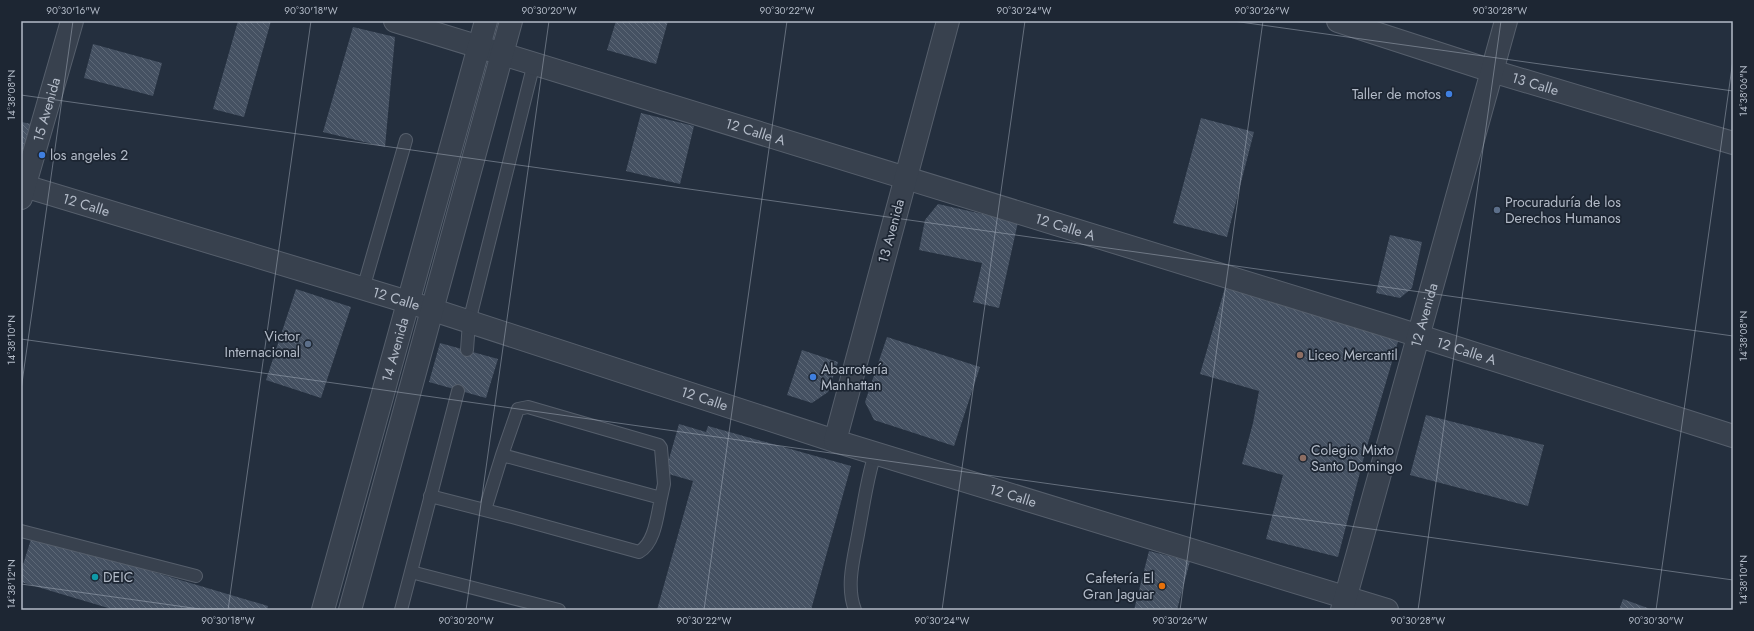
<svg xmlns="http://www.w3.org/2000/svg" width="1754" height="631" viewBox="0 0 1754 631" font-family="Jost,sans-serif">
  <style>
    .building { fill: url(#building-back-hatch) }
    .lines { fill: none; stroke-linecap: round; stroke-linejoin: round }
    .service-casing { stroke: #565f6c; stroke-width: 14 }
    .minor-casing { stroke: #565f6c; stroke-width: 24 }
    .tertiary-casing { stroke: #565f6c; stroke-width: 24 }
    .service { stroke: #38414e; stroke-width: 12 }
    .minor { stroke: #38414e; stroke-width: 22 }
    .tertiary { stroke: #38414e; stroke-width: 22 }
    .ticks { fill: none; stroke: #b4bcc9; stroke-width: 1; stroke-opacity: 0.45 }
    .shop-dot { fill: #3f7fe0; stroke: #1d2633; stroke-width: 1.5 }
    .service-dot { fill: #5c6f8a; stroke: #1d2633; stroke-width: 1.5 }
    .education-dot { fill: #8d6e63; stroke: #1d2633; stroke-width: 1.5 }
    .culture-dot { fill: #0f9aa8; stroke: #1d2633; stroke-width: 1.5 }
    .food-dot { fill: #e8710a; stroke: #1d2633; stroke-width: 1.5 }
    .labels { text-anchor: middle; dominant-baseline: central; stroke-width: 3.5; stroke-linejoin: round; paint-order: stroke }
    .street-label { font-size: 14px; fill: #b4bcc9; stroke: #1d2633 }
    .poi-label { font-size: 14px; fill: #b4bcc9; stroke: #1d2633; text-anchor: start }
    .neatline { fill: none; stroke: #b4bcc9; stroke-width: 1.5 }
    .ticks-label { font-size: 10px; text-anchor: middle; fill: #b4bcc9 }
  </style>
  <defs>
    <pattern id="building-back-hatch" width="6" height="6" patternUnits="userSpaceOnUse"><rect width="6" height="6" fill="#455162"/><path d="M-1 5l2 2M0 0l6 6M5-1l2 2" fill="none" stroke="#5d6877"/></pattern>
  </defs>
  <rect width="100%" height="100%" fill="#242f3e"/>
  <!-- building -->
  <path class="building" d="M238,21H271L244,117L213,109Z
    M616,21H668L656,64L607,50Z
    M353,27L395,37L385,147L323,132Z
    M93,44L162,63L153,96L84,78Z
    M641,113L694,126L680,184L626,171Z
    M1201,118L1254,132L1227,237L1173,223Z
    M21,122L32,124L25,155L21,158Z
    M938,204L1018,222L999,308L973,302L982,263L919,250L925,220Z
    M1390,235L1422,242L1412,288L1400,298L1376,293Z
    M1226,284L1400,335L1365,453L1338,557L1266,539L1283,475L1242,464L1253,423L1259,391L1200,374Z
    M296,289L351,307L321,398L266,380Z
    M887,337L980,367L954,446L874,420L865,402Z
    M440,343L498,359L486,398L429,382Z
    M802,350L838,362L828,392L812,403L787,395Z
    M1426,415L1544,445L1528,506L1410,475Z
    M679,424L706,432L708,426L851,466L811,610H657L693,481L665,473Z
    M32,536L268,606L267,610H115L21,582V571Z
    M1149,551L1190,561L1177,610H1134Z
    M1623,599L1653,610H1619Z"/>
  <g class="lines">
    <!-- service casing -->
    <g class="service-casing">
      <path id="service" d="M363,289L406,140
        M467,350L469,322L534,63
        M502,455L518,409L528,407L659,445L661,448L664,484L661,498
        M430,496L512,517L639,552C655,543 657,516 661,498L502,455L485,510
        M21,531L196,576
        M411,572L559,610
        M401,610L458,391
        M855,610C845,585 855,554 859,529C864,503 867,478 875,454"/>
    </g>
    <!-- minor casing -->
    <g class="minor-casing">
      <g id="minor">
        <path id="s1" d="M395,21L1391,327L1733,436"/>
        <path id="s2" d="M21,185L421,306L835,441"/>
        <path id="s3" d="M21,198L72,21"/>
        <path id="s4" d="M323,610L486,21"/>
        <path d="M350,610L511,21"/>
      </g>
    </g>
    <!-- tertiary casing -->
    <g class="tertiary-casing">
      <g id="tertiary">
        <path id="s5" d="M948,21L835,441L1387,610"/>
        <path id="s6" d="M1338,21L1492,71L1733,143"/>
        <path id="s7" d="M1342,610L1506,21"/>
      </g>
    </g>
    <!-- service -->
    <use href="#service" class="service"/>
    <!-- minor -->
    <use href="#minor" class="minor"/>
    <!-- tertiary -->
    <use href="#tertiary" class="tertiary"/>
  </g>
  <!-- ticks -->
  <path class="ticks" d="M1233,21L1733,91M21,95L1733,336M21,339L1733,580M21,390L73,21M21,584L207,610M228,610L311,21M466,610L549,21M704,610L787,21M942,610L1025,21M1180,610L1263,21M1418,610L1501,21M1656,610L1733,60"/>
  <!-- markers -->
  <g class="shop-dot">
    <circle cx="1449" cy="94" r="4"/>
    <circle cx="42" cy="155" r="4"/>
    <circle cx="813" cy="377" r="4"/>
  </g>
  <g class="service-dot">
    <circle cx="1497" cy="210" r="4"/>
    <circle cx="308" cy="344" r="4"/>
  </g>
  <g class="education-dot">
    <circle cx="1300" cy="355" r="4"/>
    <circle cx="1303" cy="458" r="4"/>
  </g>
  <circle class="culture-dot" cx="95" cy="577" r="4"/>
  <circle class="food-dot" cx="1162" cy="586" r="4"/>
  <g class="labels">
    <!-- street labels -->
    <g class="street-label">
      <text stroke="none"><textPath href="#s6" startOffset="207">13 Calle</textPath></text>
      <text stroke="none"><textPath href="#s3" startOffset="92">15 Avenida</textPath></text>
      <text stroke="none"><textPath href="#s1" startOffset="377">12 Calle A</textPath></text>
      <text stroke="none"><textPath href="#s2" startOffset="68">12 Calle</textPath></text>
      <text stroke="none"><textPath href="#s1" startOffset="701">12 Calle A</textPath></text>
      <text transform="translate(891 231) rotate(-75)">13 Avenida</text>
      <text stroke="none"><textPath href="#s2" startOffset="392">12 Calle</textPath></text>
      <text stroke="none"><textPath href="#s7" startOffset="306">12 Avenida</textPath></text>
      <text stroke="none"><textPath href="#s4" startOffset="270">14 Avenida</textPath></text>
      <text stroke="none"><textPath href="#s1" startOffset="1121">12 Calle A</textPath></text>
      <text stroke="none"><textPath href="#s2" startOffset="716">12 Calle</textPath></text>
      <text stroke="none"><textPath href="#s5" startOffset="621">12 Calle</textPath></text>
    </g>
    <!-- poi labels -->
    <g class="poi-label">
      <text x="1441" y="94" text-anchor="end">Taller de motos</text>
      <text x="50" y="155">los angeles 2</text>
      <text x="1505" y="202">Procuraduría de los<tspan x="1505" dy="16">Derechos Humanos</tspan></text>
      <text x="300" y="336" text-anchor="end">Victor<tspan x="300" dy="16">Internacional</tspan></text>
      <text x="1308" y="355">Liceo Mercantil</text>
      <text x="821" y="369">Abarrotería<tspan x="821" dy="16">Manhattan</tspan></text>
      <text x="1311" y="450">Colegio Mixto<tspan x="1311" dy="16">Santo Domingo</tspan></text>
      <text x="103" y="577">DEIC</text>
      <text x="1154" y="578" text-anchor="end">Cafetería El<tspan x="1154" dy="16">Gran Jaguar</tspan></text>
    </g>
  </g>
  <!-- border -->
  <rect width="1754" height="631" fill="none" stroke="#1d2633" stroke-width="44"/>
  <rect x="22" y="22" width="1710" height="587" class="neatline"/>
  <g class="ticks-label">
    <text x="73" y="14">90°30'16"W</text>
    <text x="311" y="14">90°30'18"W</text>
    <text x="549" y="14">90°30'20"W</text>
    <text x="787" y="14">90°30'22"W</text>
    <text x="1024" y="14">90°30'24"W</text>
    <text x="1262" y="14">90°30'26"W</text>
    <text x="1500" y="14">90°30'28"W</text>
    <text transform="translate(1743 91) rotate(-90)" y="4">14°38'06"N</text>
    <text transform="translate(11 95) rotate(-90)" y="4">14°38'08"N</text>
    <text transform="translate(1743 336) rotate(-90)" y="4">14°38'08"N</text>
    <text transform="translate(11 340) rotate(-90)" y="4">14°38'10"N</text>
    <text transform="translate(1743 580) rotate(-90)" y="4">14°38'10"N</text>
    <text transform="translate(11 584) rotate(-90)" y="4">14°38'12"N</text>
    <text x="228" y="624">90°30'18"W</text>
    <text x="466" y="624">90°30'20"W</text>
    <text x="704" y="624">90°30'22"W</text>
    <text x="942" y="624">90°30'24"W</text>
    <text x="1180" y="624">90°30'26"W</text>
    <text x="1418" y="624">90°30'28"W</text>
    <text x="1656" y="624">90°30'30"W</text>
  </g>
</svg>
